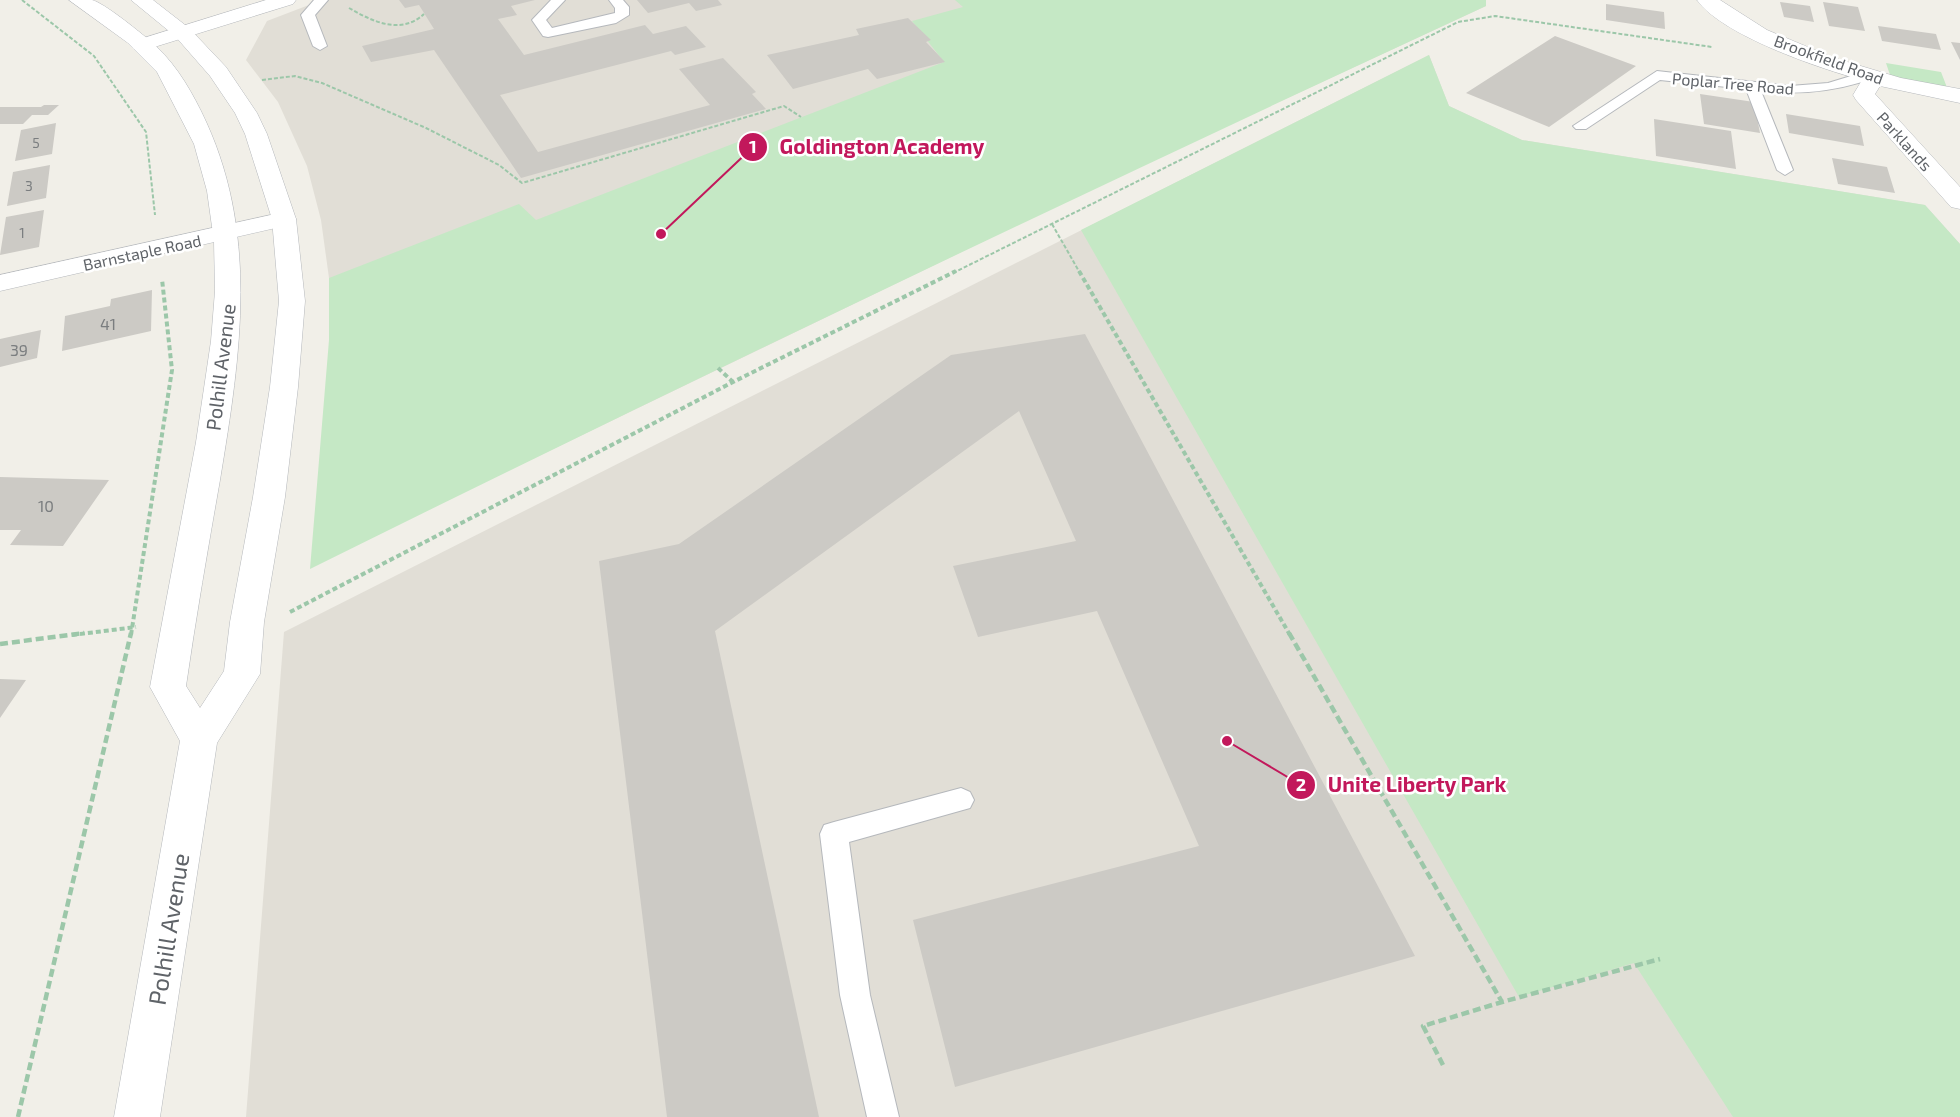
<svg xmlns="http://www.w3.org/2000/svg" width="1960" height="1117" viewBox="0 0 1960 1117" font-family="'Exo 2',sans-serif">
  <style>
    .education { fill: #e1ded6 }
    .green { fill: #c5e8c5 }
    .building { fill: #cccac5 }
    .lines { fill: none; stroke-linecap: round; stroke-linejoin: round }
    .service-casing { stroke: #b5b8bc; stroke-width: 2 }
    .minor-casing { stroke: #b5b8bc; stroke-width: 1 }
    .tertiary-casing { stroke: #b5b8bc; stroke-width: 1 }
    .path-far2 { stroke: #9cc7a9; stroke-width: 2; stroke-dasharray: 4 2; stroke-linecap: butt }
    .path-far1 { stroke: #9cc7a9; stroke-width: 4; stroke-dasharray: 5 3; stroke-linecap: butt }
    .path { stroke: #9cc7a9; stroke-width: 4.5; stroke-dasharray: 8 4; stroke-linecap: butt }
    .service { fill: #fff; fill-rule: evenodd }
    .minor { fill: #fff; fill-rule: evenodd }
    .tertiary { fill: #fff; fill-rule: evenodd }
    .labels { text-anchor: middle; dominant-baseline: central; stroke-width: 5; stroke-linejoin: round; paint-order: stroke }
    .far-number-label { font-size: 14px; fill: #7a7d7f }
    .far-street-label { font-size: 16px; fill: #5f6368; stroke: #fff }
    .number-label { font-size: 16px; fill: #7a7d7f }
    .street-label { font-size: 20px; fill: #5f6368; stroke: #fff }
    .near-street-label { font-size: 24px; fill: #5f6368; stroke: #fff }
    .leader { fill: none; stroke: #c2185b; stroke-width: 2 }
    .callout-dot { fill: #c2185b; stroke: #fff; stroke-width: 2 }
    .mark-label { font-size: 18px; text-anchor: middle; font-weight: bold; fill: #fff }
    .callout-label { font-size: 21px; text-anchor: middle; font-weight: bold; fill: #c2185b; stroke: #fff; stroke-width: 5; stroke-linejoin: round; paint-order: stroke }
  </style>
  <rect width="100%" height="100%" fill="#f1efe8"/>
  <!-- education -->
  <path class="education" d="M322,0H1486V6L1127,172L493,478L329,278L321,220L307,166L278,102L246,60L267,21Z
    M1429,55L1449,106L1522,140L1925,205L1960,244V1117H246L284,632Z"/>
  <!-- green -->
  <path class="green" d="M955,0H1486V6C1091,189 699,376 310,569L329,340V278L519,204L536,220L944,62L912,21L963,7Z
    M1429,55L1449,106L1522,140L1925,205L1960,244V1117H1733L1634,963L1519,997L1081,230Z
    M1886,63L1941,72L1948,90L1891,78Z"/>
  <!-- building -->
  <path class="building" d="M399,0H535L511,6L517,15L498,19L524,55L645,25L653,34L686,26L706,47L675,55L671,51L500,95L538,152L710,105L679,69L723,58L756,92L752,94L766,109L521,178L434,50L371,62L362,46L434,29L419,5L405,8Z
    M637,0H718L722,5L696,11L689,3L648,13Z
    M1780,2L1810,6L1814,22L1784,17Z
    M1823,2L1858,7L1865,31L1829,26Z
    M1606,4L1664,12L1665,29L1606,20Z
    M908,18L931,40L926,42L945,62L877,79L868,69L793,89L767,55L859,35L856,29Z
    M1878,26L1936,34L1941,50L1882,41Z
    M1555,36L1636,66L1549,127L1466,93Z
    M1951,42L1960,43V60Z
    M1700,94L1754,102L1760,133L1704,124Z
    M44,105H59L48,115H32L23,124H0V107H41Z
    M1786,114L1860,126L1864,146L1789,133Z
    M1654,119L1731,131L1736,169L1656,156Z
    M56,123L52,154L15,161L21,130Z
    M1832,158L1887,167L1895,193L1838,184Z
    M50,165L46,198L7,206L13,172Z
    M44,210L39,247L0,255L6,217Z
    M152,290L151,331L62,351L65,316L110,306L111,299Z
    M41,330L37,358L0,367V339Z
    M1085,334L1415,956L955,1087L913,920L1199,846L1097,611L978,637L953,566L1076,541L1019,411L715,631L819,1117H667L599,561L679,544L951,355Z
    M0,477L109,480L63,546L10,545L21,530H0Z
    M0,679L26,680L0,718Z"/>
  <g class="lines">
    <!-- service casing -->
    <g class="service-casing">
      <path id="service" d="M314,0H328L315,15L327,46L320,50L313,46L301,15Z
        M551,0H565L546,20L552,28L615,13V8L609,0H623L629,7V15L616,23L548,37L543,36L532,20Z
        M1860,69L1867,73L1862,82C1828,92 1797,95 1761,91L1793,170L1785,175L1777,170L1746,89L1660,80L1586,129H1576L1573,126L1657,71L1790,86L1828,83L1851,76L1855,70Z
        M961,788L970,792L974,800L970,808L849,842L870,995L899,1117H867L840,995L820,834L824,825L834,822Z"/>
    </g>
    <!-- minor casing -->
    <g class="minor-casing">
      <path id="minor" d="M266,0H296L293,4L148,49H134L131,45L134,41Z
        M1697,0H1720L1767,30L1834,58L1901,78L1960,89V103L1880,86L1875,94L1960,187V209L1951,207L1856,100L1853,95L1862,80C1821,69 1721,35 1697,0Z
        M284,212L293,214L296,219L293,224L0,291V275Z"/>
    </g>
    <!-- tertiary casing -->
    <g class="tertiary-casing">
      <path id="tertiary" d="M69,0C76,0 86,0 92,0C104,3 137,30 148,39C172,59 187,83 201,111C260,230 241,353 220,480C208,548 196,617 186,686L200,708L224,671L230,622L253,497L270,387L279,301L272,219L245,134L235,113L210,76L175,36L131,0H153L189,28L226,67L257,113L267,134L296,219L305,301L298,387L285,497L264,622L260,674L217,743L160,1117H114L180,741L150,687L196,442L211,341L215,291L214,241L207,191L194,144L157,72L128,43Z"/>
    </g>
    <!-- path-far2 -->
    <path class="path-far2" d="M22,0L94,56L146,132L155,215
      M349,8C373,22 401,35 424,14
      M262,80L295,76L322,83L426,128L499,165L522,183L784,106L801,117
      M1052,224L1080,273
      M953,273L1458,22L1495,16L1712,47"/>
    <!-- path-far1 -->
    <path class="path-far1" d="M1079,271L1290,635
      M718,368L733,382
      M290,612L733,382L956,271
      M72,635L136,627
      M131,635L172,370L162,279"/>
    <!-- path -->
    <path class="path" d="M1289,633L1502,1002L1660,959
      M0,644L84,633
      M1443,1065L1423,1026L1502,1002
      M18,1117L131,633"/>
    <!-- service -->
    <use href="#service" class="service"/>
    <!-- minor -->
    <use href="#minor" class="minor"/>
    <!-- tertiary -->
    <use href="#tertiary" class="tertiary"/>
  </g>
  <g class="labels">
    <!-- far-number labels -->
    <g class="far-number-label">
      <text x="36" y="142">5</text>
      <text x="29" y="185">3</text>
      <text x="22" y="232">1</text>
    </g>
    <!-- far-street labels -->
    <g class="far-street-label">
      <text transform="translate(1829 59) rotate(20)">Brookfield Road</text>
      <text transform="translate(1733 83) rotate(5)">Poplar Tree Road</text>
      <text transform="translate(1905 141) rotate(48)">Parklands</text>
      <text transform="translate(142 252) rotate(-12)">Barnstaple Road</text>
    </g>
    <!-- number labels -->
    <g class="number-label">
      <text x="108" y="323">41</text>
      <text x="19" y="349">39</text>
      <text x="46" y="505">10</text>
    </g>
    <!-- street labels -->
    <g class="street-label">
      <text transform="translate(220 367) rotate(-83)">Polhill Avenue</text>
    </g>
    <!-- near-street labels -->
    <g class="near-street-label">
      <text transform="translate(168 929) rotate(-81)">Polhill Avenue</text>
    </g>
  </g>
  <!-- callouts -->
  <path class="leader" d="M661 234L753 147M1227 741L1301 785"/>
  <g class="callout-dot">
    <circle cx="661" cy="234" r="6"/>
    <circle cx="1227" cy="741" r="6"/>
    <circle cx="753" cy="147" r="15"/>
    <circle cx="1301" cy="785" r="15"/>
  </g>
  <g class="mark-label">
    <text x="753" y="153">1</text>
    <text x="1301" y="791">2</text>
  </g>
  <g class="callout-label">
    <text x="882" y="154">Goldington Academy</text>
    <text x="1417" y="792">Unite Liberty Park</text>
  </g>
</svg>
